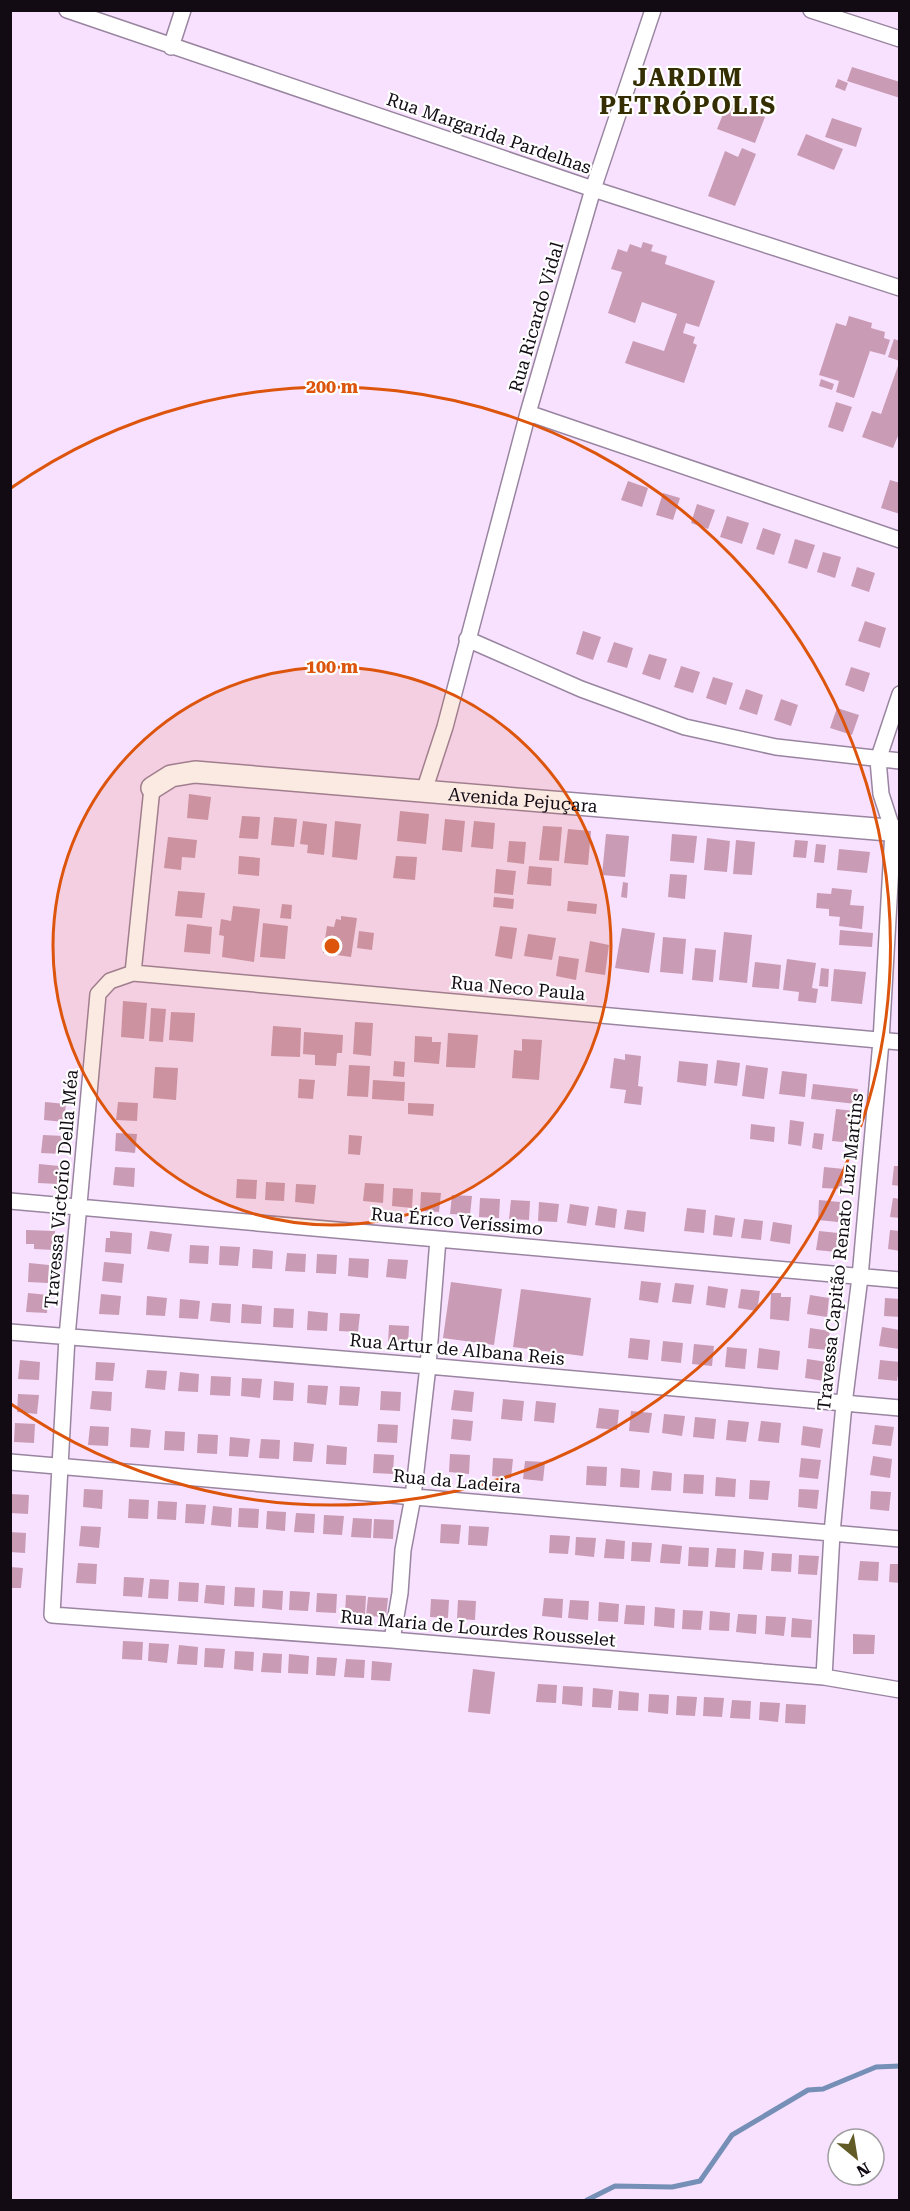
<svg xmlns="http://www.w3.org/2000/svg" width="910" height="2211" viewBox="0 0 910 2211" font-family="'Roboto Serif',serif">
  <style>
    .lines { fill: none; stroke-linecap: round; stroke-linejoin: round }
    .stream { stroke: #768fb6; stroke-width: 5 }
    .building { fill: #ca9bb4 }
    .street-casing { stroke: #9985a0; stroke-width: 18 }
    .secondary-casing { stroke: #9985a0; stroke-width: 24 }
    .street { stroke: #fff; stroke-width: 15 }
    .secondary { stroke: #fff; stroke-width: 21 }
    .ring { fill: none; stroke: #dd550c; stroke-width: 3 }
    .labels { text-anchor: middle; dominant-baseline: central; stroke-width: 4.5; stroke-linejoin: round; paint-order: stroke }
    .street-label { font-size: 18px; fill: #120b14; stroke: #fff }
    .district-label { font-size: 24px; font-weight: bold; letter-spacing: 1.5px; fill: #342e02; stroke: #fff }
    .centre { fill: #dd550c; stroke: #fff; stroke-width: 3 }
    .ring-label { font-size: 18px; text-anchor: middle; font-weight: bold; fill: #dd550c; stroke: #fff; stroke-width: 4.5; stroke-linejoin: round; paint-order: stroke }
  </style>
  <rect width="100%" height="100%" fill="#f7e1ff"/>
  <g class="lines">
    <!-- stream -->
    <path class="stream" d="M587,2200L615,2186L672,2187L700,2181L732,2135L808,2090L823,2089L876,2067L900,2066"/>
  </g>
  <!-- building -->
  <path class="building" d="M852,67L900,82V98L847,81Z
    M838,79L848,83L845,91L835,87Z
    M728,102L765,117L755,143L717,129Z
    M832,118L862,128L856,147L825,137Z
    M806,134L843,149L834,170L797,155Z
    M742,148L756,154L735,206L708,196L725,151L738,157Z
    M643,242L653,245L651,251L667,256L665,264L715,281L699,327L686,323L683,333L695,337L693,343L697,345L684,383L625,363L633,341L664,351L677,314L642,302L635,323L608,313L622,272L611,269L618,249L627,252L630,244L641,248Z
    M849,316L872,323L871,328L885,332L884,338L890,340L885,355L870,351L854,398L836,392L839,381L819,375L836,323L846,326Z
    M894,339L900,341V361L888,357Z
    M899,363L900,431L893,448L862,437L872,411L881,414Z
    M821,379L834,384L832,390L819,386Z
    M836,402L852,407L843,432L828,427Z
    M890,480L900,483V514L881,508Z
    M628,481L648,488L642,507L621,500Z
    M663,493L680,498L673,520L656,515Z
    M697,504L715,510L708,529L691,523Z
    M727,516L749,523L742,544L720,537Z
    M763,528L781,534L774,555L756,549Z
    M795,539L815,545L807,569L788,563Z
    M823,552L841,557L835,578L817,572Z
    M857,567L875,573L869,592L851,586Z
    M865,621L886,628L880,648L858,641Z
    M583,631L601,637L593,660L576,654Z
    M614,642L633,648L627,668L607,662Z
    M649,654L667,659L660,680L642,674Z
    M681,666L700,672L693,693L674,687Z
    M851,667L870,673L864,692L845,685Z
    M713,677L733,683L726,705L706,698Z
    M746,689L763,695L757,715L739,709Z
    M781,699L798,705L791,726L774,720Z
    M837,708L859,715L852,735L830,728Z
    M189,794L211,797L208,820L187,818Z
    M400,811L429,814L426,844L397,841Z
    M242,816L260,817L258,839L239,838Z
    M274,817L297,819L294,847L271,845Z
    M445,819L465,821L462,852L442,850Z
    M303,821L327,824L324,855L307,853L308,845L300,844Z
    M335,821L361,824L357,860L332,857Z
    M474,821L495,823L493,849L471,847Z
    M543,826L562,827L559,861L539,860Z
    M568,829L591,831L588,865L564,863Z
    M606,834L629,836L625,877L602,875Z
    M672,834L697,836L694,863L670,861Z
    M168,837L197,840L195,858L182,857L181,870L164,868Z
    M707,838L730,841L727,872L704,870Z
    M736,840L755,842L752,875L733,874Z
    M795,840L808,841L806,858L793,857Z
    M509,841L526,842L524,864L507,862Z
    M816,844L826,845L824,863L814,862Z
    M839,849L870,852L867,873L837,870Z
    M239,856L260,858L259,876L238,874Z
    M396,856L417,857L415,880L393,878Z
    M529,866L552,868L551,886L527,884Z
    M496,869L516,871L513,895L494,893Z
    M670,874L687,875L685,899L668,897Z
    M623,882L628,883L627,898L621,897Z
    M832,888L852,890L850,905L864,906L862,929L839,926L840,917L829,916V909L816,908L817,893L831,894Z
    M178,891L205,893L202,918L175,916Z
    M494,897L514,899L513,909L493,907Z
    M568,901L597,904L596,914L567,911Z
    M282,904L292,905L291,919L280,918Z
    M233,906L260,909L254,962L222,957L224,936L219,935L221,919L231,921Z
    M341,916L357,918L351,957L323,953L327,926L334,927L336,919L341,920Z
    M263,923L288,926L285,959L260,957Z
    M187,924L212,927L210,954L184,952Z
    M500,926L517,928L512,959L495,956Z
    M622,928L655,933L649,973L615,968Z
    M840,930L873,933L872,947L839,945Z
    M359,931L374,933L372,950L357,948Z
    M724,932L752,935L747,983L719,980Z
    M528,934L556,938L552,960L524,956Z
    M663,937L686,939L683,974L660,972Z
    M590,941L609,945L605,975L585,972Z
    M695,948L716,950L713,982L692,980Z
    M559,956L579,959L576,980L556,976Z
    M787,959L816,963L812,988L818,989L816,1003L798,1001L799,992L783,990Z
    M755,962L781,965L779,989L752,987Z
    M821,968L829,969L828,987L819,986Z
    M834,969L866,972L862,1004L831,1001Z
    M123,1001L147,1003L144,1039L121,1037Z
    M151,1008L166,1009L163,1042L149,1041Z
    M171,1012L195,1013L193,1042L169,1040Z
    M355,1022L373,1023L371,1056L353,1054Z
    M273,1026L301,1028L300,1057L271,1056Z
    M304,1032L343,1035L342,1053H337L336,1066L315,1065V1055L303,1054Z
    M448,1033L478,1035L475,1068L446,1067Z
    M415,1036L432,1037V1042H441L439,1064L414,1062Z
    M522,1039L542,1040L539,1080L512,1078L514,1050L522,1051Z
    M625,1054L641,1056L638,1086L643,1087L641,1105L624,1103L626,1090L610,1088L614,1058L625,1060Z
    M717,1060L740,1063L737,1086L714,1083Z
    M394,1061L405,1062L404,1077L393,1076Z
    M679,1061L708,1064L706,1086L677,1082Z
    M349,1065L370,1066L368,1097L347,1096Z
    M746,1065L768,1068L764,1099L742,1096Z
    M155,1067L178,1068L176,1100L153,1098Z
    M782,1071L807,1074L805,1097L779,1094Z
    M299,1079L315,1080L313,1099L298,1098Z
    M373,1080L405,1082L404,1101L372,1099Z
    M813,1084L858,1089L856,1104L811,1099Z
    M45,1102L66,1104L64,1122L44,1120Z
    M118,1102L138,1103L137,1121L116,1120Z
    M408,1103L434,1104L433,1116L408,1114Z
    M836,1109L855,1111L852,1143L832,1141Z
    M790,1120L804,1122L801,1146L788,1144Z
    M751,1124L775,1127L774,1142L750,1139Z
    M116,1133L137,1134L135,1153L115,1151Z
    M814,1133L824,1134L822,1150L812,1148Z
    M43,1135L64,1136L62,1154L41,1153Z
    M349,1135L362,1136L360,1155L348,1154Z
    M39,1164L59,1166L58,1184L38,1183Z
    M894,1166H900V1186L892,1185Z
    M115,1167L135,1168L134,1187L113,1185Z
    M824,1167L844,1169L842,1189L822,1188Z
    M237,1179L257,1180L256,1199L236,1198Z
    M266,1182L285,1183L284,1201L265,1200Z
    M365,1183L384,1184L383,1203L363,1201Z
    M296,1184L316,1185L314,1204L295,1202Z
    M393,1188L413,1189L412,1208L392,1206Z
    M421,1192L441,1193L439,1212L420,1211Z
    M452,1195L472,1196L470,1215L450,1214Z
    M480,1198L500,1199L499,1218L479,1217Z
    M893,1198L900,1199V1218L890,1217Z
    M511,1200L530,1201L529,1220L509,1219Z
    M819,1200L840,1202L838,1222L818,1220Z
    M539,1202L559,1204L557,1222L538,1221Z
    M570,1204L589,1207L586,1226L567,1223Z
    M598,1206L617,1209L615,1228L595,1225Z
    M687,1208L706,1210L704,1233L684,1231Z
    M627,1210L646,1212L644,1232L624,1229Z
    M715,1215L735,1218L732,1237L713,1235Z
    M744,1219L763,1221L761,1240L741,1238Z
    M773,1222L792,1225L790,1244L770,1241Z
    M26,1230L55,1231L54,1250L34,1249V1244H26Z
    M890,1230L900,1231V1251L888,1249Z
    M110,1231L132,1233L131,1254L105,1252L106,1238H110Z
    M150,1231L172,1234L169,1252L147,1249Z
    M819,1231L838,1233L836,1252L816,1250Z
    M190,1245L209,1246L208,1264L189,1263Z
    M220,1246L240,1247L238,1266L219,1265Z
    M253,1249L273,1251L272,1269L252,1268Z
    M287,1253L306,1254L305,1272L285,1271Z
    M317,1254L337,1255L336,1274L316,1273Z
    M349,1258L369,1259L368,1278L348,1276Z
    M388,1259L408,1260L406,1279L386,1277Z
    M104,1262L124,1264L122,1283L102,1281Z
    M29,1263L49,1265L48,1283L28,1282Z
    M641,1281L661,1283L658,1303L639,1300Z
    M451,1282L502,1289L494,1345L443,1338Z
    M675,1283L694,1285L691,1304L672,1302Z
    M708,1286L728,1289L725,1308L706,1305Z
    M521,1289L591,1298L583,1356L513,1347Z
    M741,1289L760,1291L757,1311L738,1308Z
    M28,1293L48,1295L47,1313L26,1312Z
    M771,1293H781V1297H791L789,1321L770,1319Z
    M101,1294L121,1296L119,1315L99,1314Z
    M810,1295L829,1298L827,1317L807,1314Z
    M147,1296L167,1298L165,1316L146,1315Z
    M885,1298L900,1299V1317L884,1316Z
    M180,1299L200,1301L198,1319L179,1318Z
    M212,1303L231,1304L230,1323L210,1321Z
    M242,1304L262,1306L261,1324L241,1323Z
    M274,1308L294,1309L293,1328L273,1327Z
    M308,1311L328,1313L327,1331L307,1330Z
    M340,1313L360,1314L358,1332L339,1331Z
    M389,1325L409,1326L408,1345L388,1344Z
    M882,1327L900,1330L899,1349L879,1346Z
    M810,1328L830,1331L827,1350L808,1348Z
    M630,1338L650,1340L648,1360L628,1358Z
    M663,1341L683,1343L681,1363L661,1361Z
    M694,1344L714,1346L712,1366L692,1364Z
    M727,1347L747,1349L745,1369L725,1367Z
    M759,1348L780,1351L778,1370L757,1368Z
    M807,1359L827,1362L824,1381L805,1378Z
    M20,1360L40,1362L39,1380L18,1379Z
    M880,1360L900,1362L897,1381L878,1379Z
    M96,1362L115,1363L113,1381L95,1380Z
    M147,1370L167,1371L165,1390L145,1388Z
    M180,1372L199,1374L198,1392L178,1391Z
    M211,1376L231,1377L230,1396L210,1395Z
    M242,1378L262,1379L260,1398L241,1396Z
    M274,1381L294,1383L293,1401L273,1400Z
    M308,1385L328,1386L326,1405L307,1403Z
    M340,1386L360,1387L358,1406L339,1405Z
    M454,1390L474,1392L472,1412L451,1410Z
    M92,1391L112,1392L111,1411L90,1409Z
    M381,1391L401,1392L400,1411L380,1410Z
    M18,1394L39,1395L37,1414L17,1412Z
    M503,1399L524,1401L522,1421L501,1419Z
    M536,1401L556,1403L554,1423L534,1421Z
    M599,1408L619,1410L617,1430L596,1428Z
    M631,1411L652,1413L649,1433L629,1431Z
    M664,1414L685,1416L682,1436L662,1433Z
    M695,1417L716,1419L714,1439L693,1437Z
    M453,1419L473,1421L471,1441L451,1439Z
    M728,1420L749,1422L746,1442L726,1440Z
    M761,1421L781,1423L779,1443L758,1441Z
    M15,1423L35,1424L34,1443L14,1442Z
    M378,1424L398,1425L397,1443L377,1442Z
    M875,1425L894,1427L891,1446L872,1444Z
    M90,1426L109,1427L108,1446L88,1445Z
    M803,1426L823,1429L820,1448L801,1445Z
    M131,1428L151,1430L149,1448L130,1447Z
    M165,1431L185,1432L184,1451L164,1450Z
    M198,1434L218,1435L217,1454L197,1453Z
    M230,1437L250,1439L248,1457L229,1456Z
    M261,1439L280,1440L279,1459L259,1458Z
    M294,1442L314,1444L312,1462L293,1461Z
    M327,1445L347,1447L346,1465L326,1464Z
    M374,1454L394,1455L393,1474L373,1473Z
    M450,1454L470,1455L469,1474L449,1472Z
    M873,1456L892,1459L890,1478L870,1475Z
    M493,1458L513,1459L511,1478L492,1476Z
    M801,1458L821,1460L818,1479L799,1477Z
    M525,1461L545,1462L543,1481L523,1479Z
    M587,1466L607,1467L606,1486L586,1485Z
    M621,1468L640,1470L639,1488L620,1487Z
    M653,1471L672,1473L671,1491L651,1490Z
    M684,1474L704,1475L703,1494L683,1493Z
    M716,1477L736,1479L735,1497L715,1496Z
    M750,1480L770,1481L768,1500L749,1499Z
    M84,1489L103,1490L102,1509L83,1507Z
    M799,1489L819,1490L817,1509L798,1507Z
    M871,1491L891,1492L889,1511L870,1509Z
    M10,1494L29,1495L28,1514L10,1513Z
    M129,1499L149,1500L148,1519L128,1518Z
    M158,1501L177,1502L176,1520L157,1519Z
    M186,1504L206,1505L204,1524L185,1523Z
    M213,1506L232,1508L231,1527L211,1525Z
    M239,1508L259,1509L258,1528L238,1527Z
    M267,1511L286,1512L285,1531L266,1529Z
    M296,1513L315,1514L314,1533L294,1532Z
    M324,1515L344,1516L342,1535L323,1534Z
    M353,1518L372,1519L371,1538L351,1537Z
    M374,1519L394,1520L393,1539L373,1538Z
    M441,1524L461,1525L459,1544L440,1543Z
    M81,1526L101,1527L99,1548L79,1546Z
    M469,1526L489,1527L487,1546L468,1545Z
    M10,1532L26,1533L25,1553L10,1552Z
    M550,1535L570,1536L568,1554L549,1553Z
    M576,1537L596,1538L594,1557L575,1555Z
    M606,1539L625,1541L624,1559L604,1558Z
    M632,1542L652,1543L650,1562L631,1561Z
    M662,1544L682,1546L680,1564L660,1563Z
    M689,1547L709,1548L708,1567L688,1566Z
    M717,1548L736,1549L735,1568L715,1567Z
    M744,1550L764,1552L762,1570L743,1569Z
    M772,1553L792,1554L791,1572L771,1571Z
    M799,1555L819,1556L817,1575L798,1574Z
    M860,1561L879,1562L878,1581L858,1580Z
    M78,1563L97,1564L96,1584L76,1583Z
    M890,1564H900V1583L889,1582Z
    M10,1567L23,1568L21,1588H10Z
    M124,1577L144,1578L142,1597L123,1596Z
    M150,1579L169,1580L168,1599L148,1598Z
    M179,1582L199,1583L198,1602L178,1601Z
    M206,1585L225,1586L224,1605L204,1603Z
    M235,1587L255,1588L254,1607L234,1606Z
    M263,1590L283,1591L282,1610L262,1608Z
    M290,1591L310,1592L308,1611L289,1610Z
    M317,1593L337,1594L336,1613L316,1612Z
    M346,1595L366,1596L365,1615L345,1614Z
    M368,1597L388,1598L386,1617L366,1616Z
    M544,1598L563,1599L562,1618L542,1616Z
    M431,1599L449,1600L448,1618L430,1617Z
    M458,1600L476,1601L475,1620L457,1619Z
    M570,1600L589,1601L588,1620L568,1618Z
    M599,1602L619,1604L618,1622L598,1621Z
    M626,1605L645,1606L644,1625L624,1624Z
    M655,1607L675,1609L674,1628L654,1626Z
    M683,1610L703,1611L701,1630L682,1629Z
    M710,1611L730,1613L729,1631L709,1630Z
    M738,1614L757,1615L756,1634L736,1632Z
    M766,1616L786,1617L784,1636L765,1634Z
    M792,1618L812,1620L811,1638L791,1637Z
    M853,1634L875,1635L874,1654H853Z
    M123,1641L143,1642L142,1660L122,1659Z
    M149,1643L169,1644L167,1663L148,1661Z
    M179,1645L198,1647L197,1665L177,1664Z
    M205,1648L225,1649L223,1668L204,1667Z
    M235,1651L254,1652L253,1671L234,1669Z
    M263,1653L282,1654L281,1673L261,1672Z
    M289,1654L309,1656L308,1674L288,1673Z
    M317,1657L337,1658L335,1676L316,1675Z
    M346,1659L365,1660L364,1678L344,1677Z
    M372,1661L392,1663L390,1681L371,1680Z
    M473,1669L495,1672L490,1714L468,1712Z
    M538,1684L557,1685L556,1703L536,1702Z
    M563,1686L583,1687L582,1706L562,1704Z
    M593,1688L613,1690L611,1708L592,1707Z
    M619,1691L639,1693L638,1711L618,1710Z
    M649,1694L669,1695L668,1714L648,1712Z
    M677,1696L697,1697L695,1716L676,1715Z
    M704,1697L724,1698L722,1717L703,1716Z
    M732,1700L751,1701L750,1719L730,1718Z
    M760,1702L780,1703L778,1722L759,1720Z
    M786,1704L806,1705L805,1724L785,1723Z"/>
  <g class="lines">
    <!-- street casing -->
    <g class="street-casing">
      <path id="street" d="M67,10L593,189L900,288
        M811,10L900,39
        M171,47L183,10
        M528,413L900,540
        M467,639L581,689L685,727L776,747L900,761
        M152,788L133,973L110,981L98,994L67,1337L52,1615L392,1640L824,1677L900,1690
        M424,791L445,727L528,413L593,189L653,10
        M133,973L900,1042
        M10,1201L900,1280
        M10,1332L428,1366L900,1408
        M10,1462L900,1539
        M392,1640L400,1593L403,1550L413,1497L428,1366L438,1239
        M824,1677L832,1533L844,1404L860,1277L881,1041L893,831L881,794L878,760L900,694"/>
    </g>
    <!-- secondary casing -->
    <g class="secondary-casing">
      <g id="secondary">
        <path id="s1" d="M152,788L171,776L195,772L900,831"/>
      </g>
    </g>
    <!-- street -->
    <use href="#street" class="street"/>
    <!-- secondary -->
    <use href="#secondary" class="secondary"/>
  </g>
  <!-- distance rings -->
  <circle cx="332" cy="946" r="279" fill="#dd550c" fill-opacity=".12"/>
  <g class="ring">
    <circle cx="332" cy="946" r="279"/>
    <path d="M11 488A559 559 0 1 1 11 1404"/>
  </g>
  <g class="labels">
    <!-- street labels -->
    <g class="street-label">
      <text transform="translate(489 133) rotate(19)">Rua Margarida Pardelhas</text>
      <text transform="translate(536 317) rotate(-74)">Rua Ricardo Vidal</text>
      <text stroke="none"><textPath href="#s1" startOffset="376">Avenida Pejuçara</textPath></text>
      <text transform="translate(518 988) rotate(5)">Rua Neco Paula</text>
      <text transform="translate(61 1189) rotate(-85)">Travessa Victório Della Méa</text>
      <text transform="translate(457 1221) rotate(5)">Rua Érico Veríssimo</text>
      <text transform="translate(840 1252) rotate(-84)">Travessa Capitão Renato Luz Martins</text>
      <text transform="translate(457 1349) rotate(5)">Rua Artur de Albana Reis</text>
      <text transform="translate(457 1481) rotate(5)">Rua da Ladeira</text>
      <text transform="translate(478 1628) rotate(5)">Rua Maria de Lourdes Rousselet</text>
    </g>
    <!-- district labels -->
    <g class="district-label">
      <text x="688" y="78">JARDIM<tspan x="688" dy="28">PETRÓPOLIS</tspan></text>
    </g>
  </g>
  <circle cx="332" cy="946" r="9" class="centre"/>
  <g class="ring-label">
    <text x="332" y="393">200 m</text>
    <text x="332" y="673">100 m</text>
  </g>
  <!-- border -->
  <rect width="910" height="2211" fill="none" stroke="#120b14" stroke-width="24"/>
  <!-- north arrow -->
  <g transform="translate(856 2157) rotate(150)"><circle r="28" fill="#ffffff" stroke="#a09da1" stroke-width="1.5"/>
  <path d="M0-4.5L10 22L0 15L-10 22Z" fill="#635b27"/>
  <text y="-9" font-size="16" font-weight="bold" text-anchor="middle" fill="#120b14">N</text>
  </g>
</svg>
